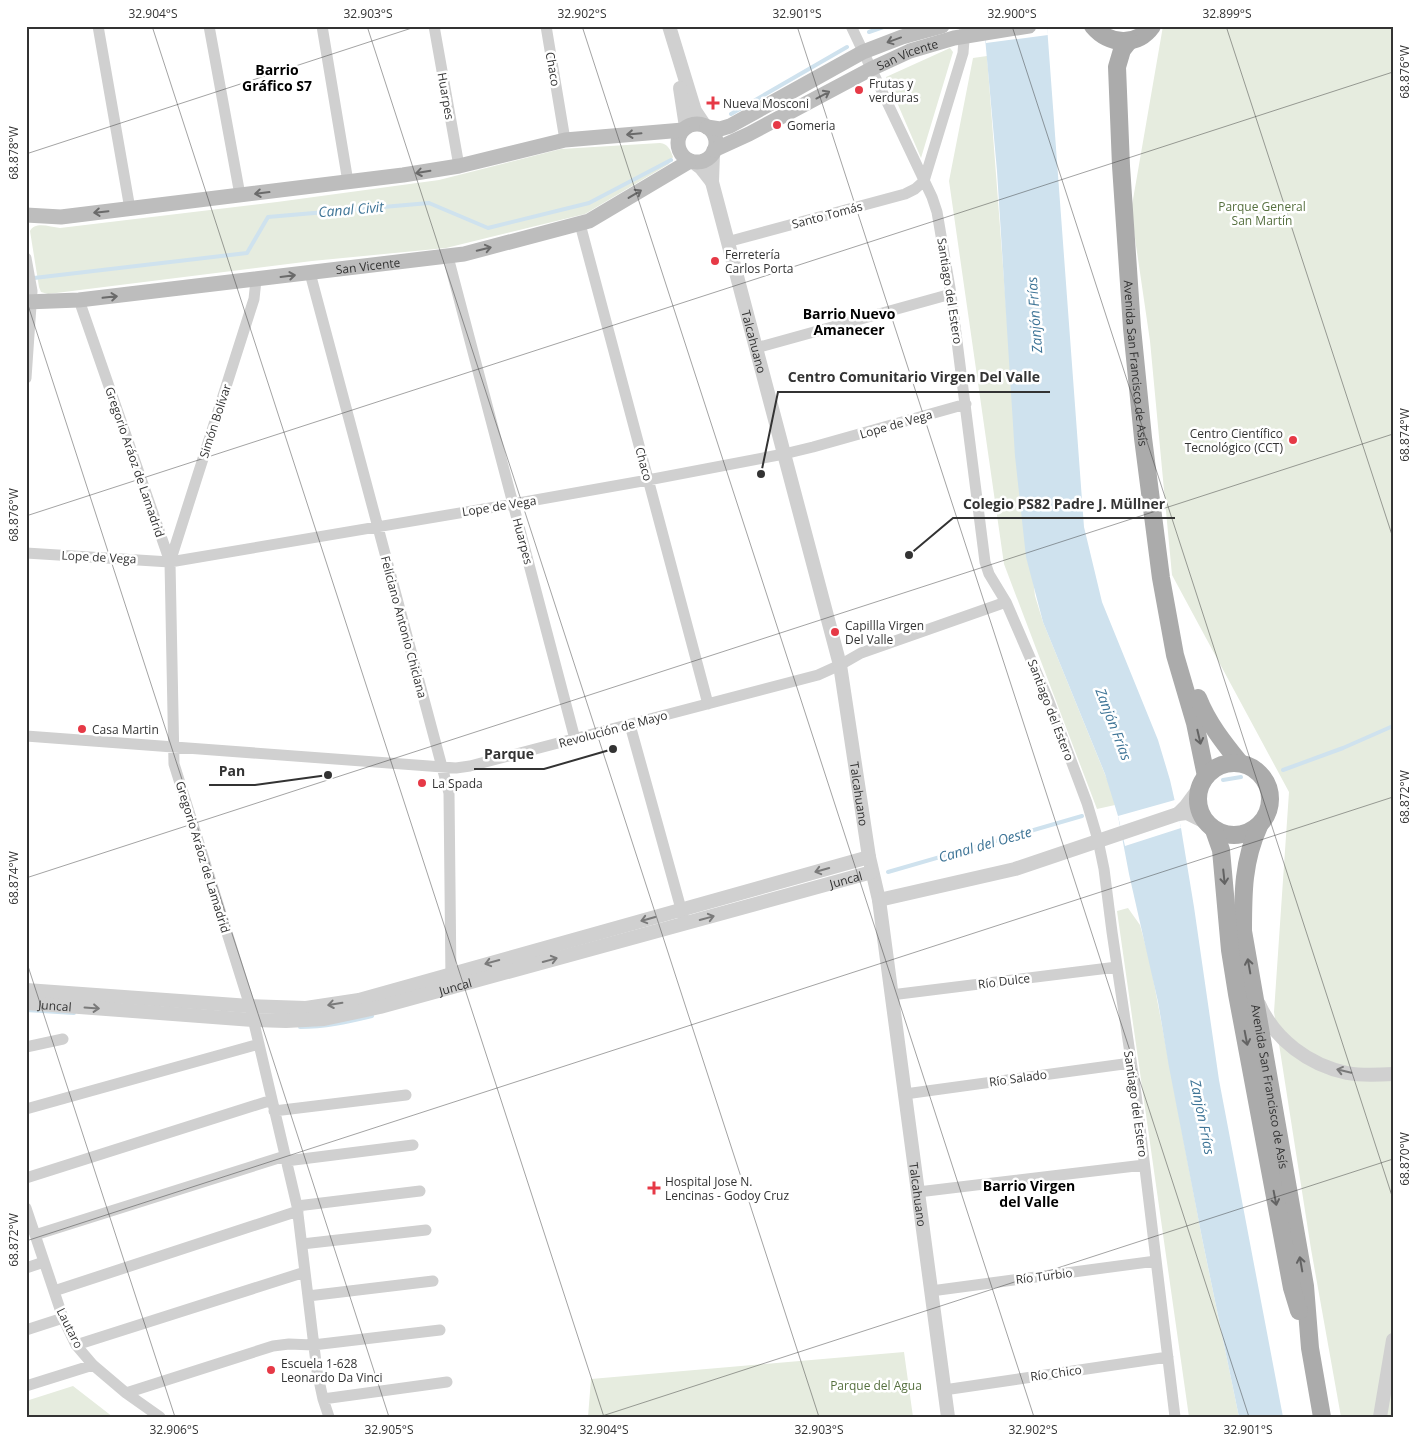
<svg xmlns="http://www.w3.org/2000/svg" width="1419" height="1443" viewBox="0 0 1419 1443" font-family="'Open Sans',sans-serif">
  <style>
    .green { fill: #e6ecdf }
    .water { fill: #cfe2ee }
    .pier { fill: #fff }
    .lines { fill: none; stroke-linecap: round; stroke-linejoin: round }
    .stream { stroke: #cfe2ee; stroke-width: 4 }
    .minor { stroke: #d0d0d0; stroke-width: 11 }
    .tertiary { stroke: #d0d0d0; stroke-width: 14 }
    .secondary { stroke: #bdbdbd; stroke-width: 15 }
    .primary { stroke: #ababab; stroke-width: 18 }
    .oneway { stroke: #6a6a6a }
    .oneway2 { stroke: #636363 }
    .oneway3 { stroke: #7a7a7a }
    .ticks { fill: none; stroke: #333; stroke-width: 1; stroke-opacity: 0.45 }
    .poi-dot { fill: #e63946; stroke: #fff; stroke-width: 2 }
    .labels { text-anchor: middle; dominant-baseline: central; stroke-width: 5; stroke-linejoin: round; paint-order: stroke }
    .street-label { font-size: 12px; fill: #333; stroke: #fff }
    .poi-label { font-size: 12px; fill: #333; stroke: #fff; text-anchor: start }
    .park-label { font-size: 12px; fill: #56703f; stroke: #fff }
    .neighbourhood-label { font-size: 14px; font-weight: bold; fill: #000; stroke: #fff }
    .water-label { font-size: 14px; font-style: italic; fill: #3f7597; stroke: #fff }
    .leader { fill: none; stroke: #333; stroke-width: 2 }
    .callout-dot { fill: #333; stroke: #fff; stroke-width: 2 }
    .callout-label { font-size: 14px; text-anchor: middle; font-weight: bold; fill: #333; stroke: #fff; stroke-width: 5; stroke-linejoin: round; paint-order: stroke }
    .neatline { fill: none; stroke: #333; stroke-width: 2 }
    .ticks-label { font-size: 12px; text-anchor: middle; fill: #333 }
  </style>
  <rect width="100%" height="100%" fill="#fff"/>
  <!-- green -->
  <path class="green" d="M1163,26H1393V1417H1341L1311,1249L1274,1012L1289,792L1172,575L1150,341L1131,211Z
    M950,48L953,52L921,158L886,77Z
    M987,56L1013,398L1035,596L1043,622L1111,789L1115,805L1097,809L1004,564L949,181L973,58Z
    M660,143C668,144 670,149 673,157L669,164L585,214L446,248L312,261L48,294L41,292L39,287L30,231C35,221 50,227 60,228L277,202L439,180L561,149Z
    M1128,908L1140,925L1150,962L1202,1238L1239,1417H1189L1117,911Z
    M904,1352L913,1417H588L591,1379Z
    M73,1386L113,1417H26V1401Z"/>
  <!-- water -->
  <path class="water" d="M984,26H1047L1084,527L1102,602L1158,740L1170,780L1181,828L1194,907L1219,1080L1283,1417H1239L1202,1238L1169,1067L1158,1002L1129,874L1118,816L1105,774L1043,622L1026,557L1015,456L997,171Z"/>
  <!-- pier -->
  <path class="pier" d="M984,26H1047L1048,35L986,43Z
    M1175,800L1181,828L1125,846L1118,816Z"/>
  <g class="lines">
    <!-- stream -->
    <path class="stream" d="M869,32L886,26
      M731,114L847,47
      M34,278L247,253L268,217L429,203L488,228L589,203L671,160
      M1283,770L1343,748L1393,726
      M1223,780L1241,777
      M888,872L1082,816
      M26,1010L74,1013
      M300,1027C325,1027 347,1022 372,1016"/>
    <!-- minor -->
    <path class="minor" d="M98,26L130,209
      M209,26L240,195
      M322,26L348,182
      M434,26L459,166
      M546,26L565,140
      M851,26L932,197L937,212L951,294L985,562L989,574L1006,602L1048,699L1087,803L1098,840L1104,869L1112,932L1136,1094L1175,1417
      M924,181L963,53L965,26
      M580,224L708,704
      M727,242L905,194L915,189L924,181
      M448,257L575,739
      M26,258L32,291L26,378
      M310,273L449,793L451,981
      M79,300L170,562L174,764L250,1006L297,1206L317,1371L323,1399L329,1417
      M756,348L951,294
      M26,553L170,562L513,504L648,480L784,454L813,447L966,404
      M170,562L254,299L256,280
      M630,725L683,916
      M26,736L456,768L470,766L818,675L840,665L861,653L1006,602
      M891,995L1117,967
      M26,1047L63,1039
      M905,1094L1131,1063
      M26,1109L259,1044
      M274,1111L406,1095
      M286,1161L413,1145
      M26,1178L272,1100
      M918,1192L1144,1165
      M297,1206L420,1191
      M26,1208L63,1318L76,1345L93,1365L126,1393L160,1417
      M35,1235L285,1156
      M302,1244L426,1230
      M26,1268L44,1262
      M54,1291L298,1211
      M931,1291L1156,1261
      M308,1296L433,1281
      M26,1330L63,1318
      M76,1345L305,1272
      M26,1386L93,1365
      M944,1390L1168,1357
      M126,1393L273,1346L289,1344L313,1345L440,1330
      M323,1399L447,1382"/>
    <!-- tertiary -->
    <g class="tertiary">
      <path d="M669,26L695,111L705,126"/>
      <path d="M680,88L686,127"/>
      <path id="s1" d="M713,153L712,182L840,665L869,857L879,900L948,1417"/>
      <path d="M693,162L701,168L712,182"/>
      <path d="M1178,814L1186,806L1200,787"/>
      <path d="M879,900L1015,869L1178,814L1187,813L1205,822"/>
      <path d="M26,990L250,1006L306,1008L359,1000L869,857"/>
      <path id="s2" d="M26,1003L253,1020L286,1021L324,1019L380,1007L872,872"/>
      <path d="M1259,1004C1275,1040 1309,1065 1347,1073C1362,1076 1378,1075 1393,1074"/>
      <path d="M1380,1417L1393,1340"/>
    </g>
    <!-- secondary -->
    <g class="secondary">
      <circle cx="697" cy="143" r="19"/>
      <path d="M707,127L720,129L730,126L863,52L902,37L942,26"/>
      <path id="s3" d="M714,150L749,134L871,69L910,51L954,38L1029,26"/>
      <path d="M26,215L61,217L403,175L459,166L565,140L683,130"/>
      <path id="s4" d="M26,302L79,300L464,254L589,221L690,161"/>
    </g>
    <!-- primary -->
    <g class="primary">
      <path d="M1093,26C1109,45 1137,47 1152,26"/>
      <path id="s5" d="M1129,41L1122,50L1117,67L1121,166L1132,328L1143,438L1161,578L1175,655L1195,723L1206,776"/>
      <path d="M1198,698C1208,723 1223,742 1240,763"/>
      <circle cx="1234" cy="799" r="36"/>
      <path id="s6" d="M1259,826C1243,861 1243,893 1243,931L1305,1286L1310,1348L1322,1417"/>
      <path d="M1214,830L1221,850L1230,950L1237,994L1292,1288L1299,1311"/>
    </g>
  </g>
  <!-- one-way arrows -->
  <defs><path id="oneway-shaft" d="M-6 0H5M1.5-3L5.5 0L1.5 3" fill="none" stroke-width="1.6" stroke-linecap="round" stroke-linejoin="round" transform="scale(1.25)"/></defs>
  <g class="oneway">
    <use href="#oneway-shaft" transform="translate(894 40) rotate(160)"/>
    <use href="#oneway-shaft" transform="translate(823 95) rotate(-28)"/>
    <use href="#oneway-shaft" transform="translate(634 134) rotate(175)"/>
    <use href="#oneway-shaft" transform="translate(423 172) rotate(171)"/>
    <use href="#oneway-shaft" transform="translate(262 193) rotate(173)"/>
    <use href="#oneway-shaft" transform="translate(635 194) rotate(-31)"/>
    <use href="#oneway-shaft" transform="translate(101 212) rotate(174)"/>
    <use href="#oneway-shaft" transform="translate(484 249) rotate(-14)"/>
    <use href="#oneway-shaft" transform="translate(288 276) rotate(-7)"/>
    <use href="#oneway-shaft" transform="translate(110 297) rotate(-6)"/>
  </g>
  <g class="oneway2">
    <use href="#oneway-shaft" transform="translate(1199 737) rotate(77)"/>
    <use href="#oneway-shaft" transform="translate(1224 877) rotate(84)"/>
    <use href="#oneway-shaft" transform="translate(1249 966) rotate(-100)"/>
    <use href="#oneway-shaft" transform="translate(1246 1038) rotate(79)"/>
    <use href="#oneway-shaft" transform="translate(1275 1198) rotate(79)"/>
    <use href="#oneway-shaft" transform="translate(1301 1264) rotate(-100)"/>
  </g>
  <g class="oneway3">
    <use href="#oneway-shaft" transform="translate(822 870) rotate(164)"/>
    <use href="#oneway-shaft" transform="translate(707 918) rotate(-15)"/>
    <use href="#oneway-shaft" transform="translate(648 919) rotate(164)"/>
    <use href="#oneway-shaft" transform="translate(550 960) rotate(-15)"/>
    <use href="#oneway-shaft" transform="translate(492 962) rotate(165)"/>
    <use href="#oneway-shaft" transform="translate(335 1004) rotate(171)"/>
    <use href="#oneway-shaft" transform="translate(92 1008) rotate(4)"/>
    <use href="#oneway-shaft" transform="translate(1344 1071) rotate(-167)"/>
  </g>
  <!-- ticks -->
  <path class="ticks" d="M152,26L604,1417M367,26L819,1417M582,26L1034,1417M797,26L1249,1417M1012,26L1393,1199M1226,26L1393,538M26,154L418,26M26,299L389,1417M26,516L1393,72M26,878L1393,434M26,960L175,1417M26,1241L1393,797M599,1417L1393,1159"/>
  <!-- markers -->
  <g class="poi-dot">
    <circle cx="859" cy="90" r="5"/>
    <path d="M710.5 95.5h5v5h5v5h-5v5h-5v-5h-5v-5h5z"/>
    <circle cx="777" cy="125" r="5"/>
    <circle cx="715" cy="261" r="5"/>
    <circle cx="1293" cy="440" r="5"/>
    <circle cx="835" cy="632" r="5"/>
    <circle cx="82" cy="729" r="5"/>
    <circle cx="422" cy="783" r="5"/>
    <path d="M651.5 1180.5h5v5h5v5h-5v5h-5v-5h-5v-5h5z"/>
    <circle cx="271" cy="1370" r="5"/>
  </g>
  <g class="labels">
    <!-- street labels -->
    <g class="street-label">
      <text stroke="none"><textPath href="#s3" startOffset="216">San Vicente</textPath></text>
      <text transform="translate(553 69) rotate(80)">Chaco</text>
      <text transform="translate(446 96) rotate(80)">Huarpes</text>
      <text transform="translate(827 215) rotate(-15)">Santo Tomás</text>
      <text stroke="none"><textPath href="#s4" startOffset="344">San Vicente</textPath></text>
      <text transform="translate(950 291) rotate(81)">Santiago del Estero</text>
      <text stroke="none"><textPath href="#s1" startOffset="194">Talcahuano</textPath></text>
      <text stroke="none"><textPath href="#s5" startOffset="326">Avenida San Francisco de Asís</textPath></text>
      <text transform="translate(215 421) rotate(-72)">Simón Bolívar</text>
      <text transform="translate(896 424) rotate(-16)">Lope de Vega</text>
      <text transform="translate(135 462) rotate(71)">Gregorio Aráoz de Lamadrid</text>
      <text transform="translate(644 464) rotate(75)">Chaco</text>
      <text transform="translate(499 506) rotate(-9)">Lope de Vega</text>
      <text transform="translate(523 541) rotate(75)">Huarpes</text>
      <text transform="translate(99 557) rotate(3)">Lope de Vega</text>
      <text transform="translate(404 627) rotate(75)">Feliciano Antonio Chiclana</text>
      <text transform="translate(1051 710) rotate(69)">Santiago del Estero</text>
      <text transform="translate(613 729) rotate(-15)">Revolución de Mayo</text>
      <text stroke="none"><textPath href="#s1" startOffset="659">Talcahuano</textPath></text>
      <text transform="translate(203 857) rotate(73)">Gregorio Aráoz de Lamadrid</text>
      <text stroke="none"><textPath href="#s2" startOffset="839">Juncal</textPath></text>
      <text transform="translate(1004 981) rotate(-7)">Río Dulce</text>
      <text stroke="none"><textPath href="#s2" startOffset="434">Juncal</textPath></text>
      <text stroke="none"><textPath href="#s2" startOffset="29">Juncal</textPath></text>
      <text transform="translate(1018 1078) rotate(-8)">Río Salado</text>
      <text stroke="none"><textPath href="#s6" startOffset="265">Avenida San Francisco de Asís</textPath></text>
      <text transform="translate(1136 1104) rotate(82)">Santiago del Estero</text>
      <text stroke="none"><textPath href="#s1" startOffset="1064">Talcahuano</textPath></text>
      <text transform="translate(1044 1276) rotate(-7)">Río Turbio</text>
      <text transform="translate(70 1328) rotate(63)">Lautaro</text>
      <text transform="translate(1056 1373) rotate(-8)">Río Chico</text>
    </g>
    <!-- poi labels -->
    <g class="poi-label">
      <text x="869" y="83">Frutas y<tspan x="869" dy="14">verduras</tspan></text>
      <text x="723" y="103">Nueva Mosconi</text>
      <text x="787" y="125">Gomeria</text>
      <text x="725" y="254">Ferretería<tspan x="725" dy="14">Carlos Porta</tspan></text>
      <text x="1283" y="433" text-anchor="end">Centro Científico<tspan x="1283" dy="14">Tecnológico (CCT)</tspan></text>
      <text x="845" y="625">Capillla Virgen<tspan x="845" dy="14">Del Valle</tspan></text>
      <text x="92" y="729">Casa Martin</text>
      <text x="432" y="783">La Spada</text>
      <text x="665" y="1181">Hospital Jose N.<tspan x="665" dy="14">Lencinas - Godoy Cruz</tspan></text>
      <text x="281" y="1363">Escuela 1-628<tspan x="281" dy="14">Leonardo Da Vinci</tspan></text>
    </g>
    <!-- park labels -->
    <g class="park-label">
      <text x="1262" y="206">Parque General<tspan x="1262" dy="14">San Martín</tspan></text>
      <text x="876" y="1385">Parque del Agua</text>
    </g>
    <!-- neighbourhood labels -->
    <g class="neighbourhood-label">
      <text x="277" y="69">Barrio<tspan x="277" dy="16">Gráfico S7</tspan></text>
      <text x="849" y="313">Barrio Nuevo<tspan x="849" dy="16">Amanecer</tspan></text>
      <text x="1029" y="1185">Barrio Virgen<tspan x="1029" dy="16">del Valle</tspan></text>
    </g>
    <!-- water labels -->
    <g class="water-label">
      <text transform="translate(351 209) rotate(-5)">Canal Civit</text>
      <text transform="translate(1034 315) rotate(-94)">Zanjón Frías</text>
      <text transform="translate(1114 724) rotate(69)">Zanjón Frías</text>
      <text transform="translate(985 844) rotate(-16)">Canal del Oeste</text>
      <text transform="translate(1203 1117) rotate(79)">Zanjón Frías</text>
    </g>
  </g>
  <!-- callouts -->
  <path class="leader" d="M761 474L778 392H1050M909 555L953 518H1175M613 749L544 769H474M328 775L255 785H209"/>
  <g class="callout-dot">
    <circle cx="761" cy="474" r="5"/>
    <circle cx="909" cy="555" r="5"/>
    <circle cx="613" cy="749" r="5"/>
    <circle cx="328" cy="775" r="5"/>
  </g>
  <g class="callout-label">
    <text x="914" y="382">Centro Comunitario Virgen Del Valle</text>
    <text x="1064" y="509">Colegio PS82 Padre J. Müllner</text>
    <text x="509" y="759">Parque</text>
    <text x="232" y="776">Pan</text>
  </g>
  <!-- border -->
  <rect width="1419" height="1443" fill="none" stroke="#ffffff" stroke-width="55"/>
  <rect x="28" y="28" width="1364" height="1388" class="neatline"/>
  <g class="ticks-label">
    <text x="153" y="18">32.904°S</text>
    <text x="368" y="18">32.903°S</text>
    <text x="582" y="18">32.902°S</text>
    <text x="797" y="18">32.901°S</text>
    <text x="1012" y="18">32.900°S</text>
    <text x="1227" y="18">32.899°S</text>
    <text transform="translate(1405 72) rotate(-90)" y="4">68.876°W</text>
    <text transform="translate(14 153) rotate(-90)" y="4">68.878°W</text>
    <text transform="translate(1405 435) rotate(-90)" y="4">68.874°W</text>
    <text transform="translate(14 515) rotate(-90)" y="4">68.876°W</text>
    <text transform="translate(1405 797) rotate(-90)" y="4">68.872°W</text>
    <text transform="translate(14 878) rotate(-90)" y="4">68.874°W</text>
    <text transform="translate(1405 1159) rotate(-90)" y="4">68.870°W</text>
    <text transform="translate(14 1240) rotate(-90)" y="4">68.872°W</text>
    <text x="174" y="1434">32.906°S</text>
    <text x="389" y="1434">32.905°S</text>
    <text x="604" y="1434">32.904°S</text>
    <text x="819" y="1434">32.903°S</text>
    <text x="1033" y="1434">32.902°S</text>
    <text x="1248" y="1434">32.901°S</text>
  </g>
</svg>
